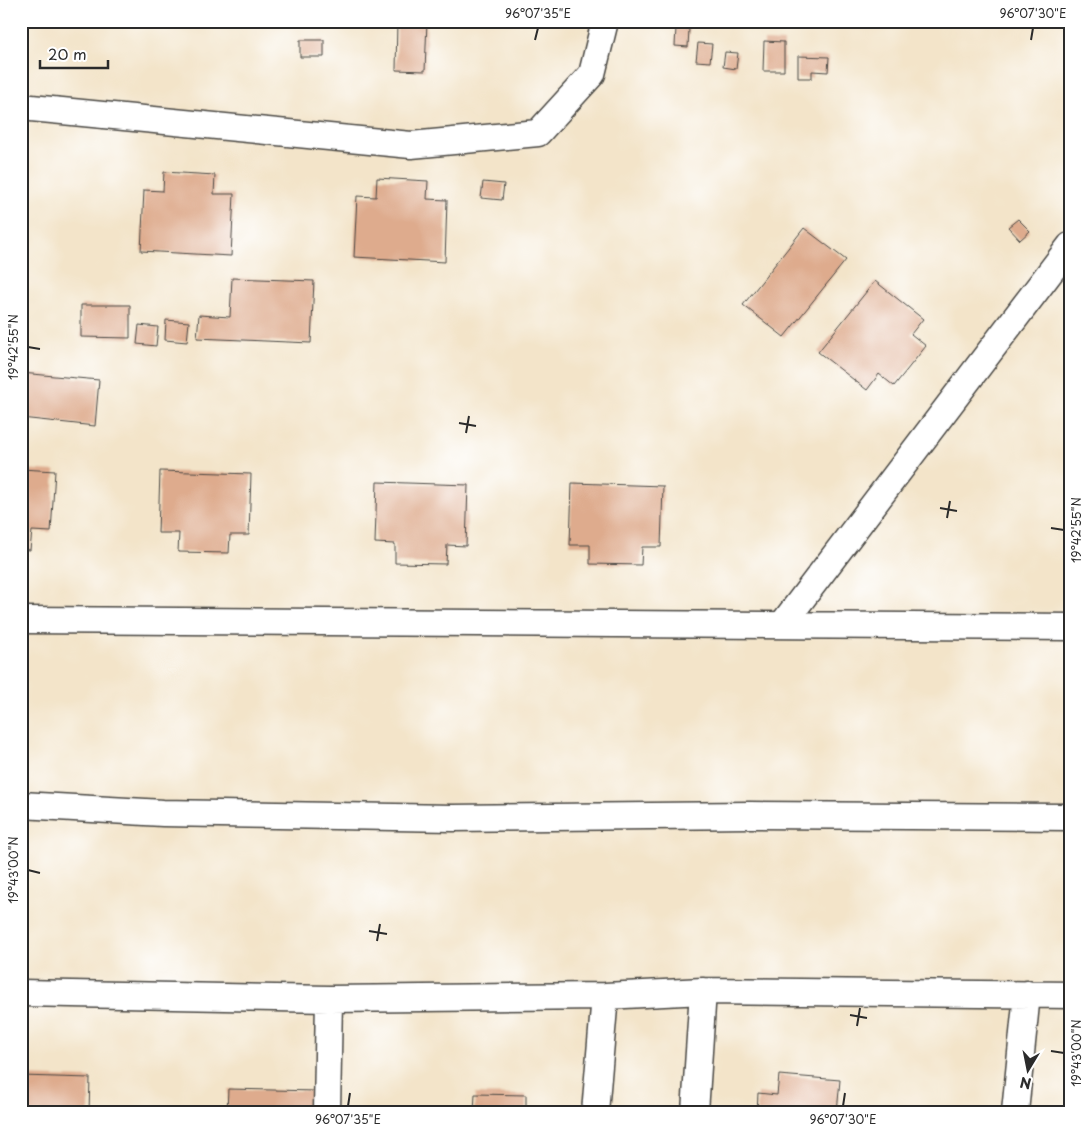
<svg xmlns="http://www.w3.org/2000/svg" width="1091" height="1133" viewBox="0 0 1091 1133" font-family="'Playpen Sans',sans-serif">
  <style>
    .building { fill: #deab8d }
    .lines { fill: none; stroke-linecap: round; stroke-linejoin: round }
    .minor-casing { stroke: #494743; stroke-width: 29 }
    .minor { stroke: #fff; stroke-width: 26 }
    .ticks { fill: none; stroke: #2b2b2b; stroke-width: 2 }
    .neatline { fill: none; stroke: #2b2b2b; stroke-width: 2 }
    .ticks-label { font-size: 12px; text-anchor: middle; fill: #2b2b2b }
  </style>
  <rect width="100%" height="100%" fill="#fff"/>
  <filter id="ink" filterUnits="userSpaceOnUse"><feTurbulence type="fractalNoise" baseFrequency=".02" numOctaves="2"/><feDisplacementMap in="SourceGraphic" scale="10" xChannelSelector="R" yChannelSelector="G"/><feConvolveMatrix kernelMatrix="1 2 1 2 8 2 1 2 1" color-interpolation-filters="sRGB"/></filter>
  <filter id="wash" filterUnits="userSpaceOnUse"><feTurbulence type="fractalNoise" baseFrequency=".0096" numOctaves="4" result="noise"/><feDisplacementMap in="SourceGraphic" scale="20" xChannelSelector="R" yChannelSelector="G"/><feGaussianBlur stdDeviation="1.12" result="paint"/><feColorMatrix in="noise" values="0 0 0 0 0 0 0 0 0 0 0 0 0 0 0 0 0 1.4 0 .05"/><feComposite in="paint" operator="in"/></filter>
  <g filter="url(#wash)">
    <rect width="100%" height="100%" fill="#f3e4c9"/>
    <g id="blocks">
      <!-- building -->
      <path class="building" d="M397,21H427L425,71L396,70Z
        M676,28L689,29L688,47L675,46Z
        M300,40H324V57H300Z
        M764,41L784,42V71H763Z
        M698,43L712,44L710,62L696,61Z
        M725,52L738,53L736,69L723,67Z
        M798,56L829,57L828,72L812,71V78H798Z
        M164,172L215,175L214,194H234L231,256L141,251L144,190L163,191Z
        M377,178L428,181L427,199L447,200L445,262L354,257L357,196L376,197Z
        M483,182L504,184L502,200L481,198Z
        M1018,219L1030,231L1020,240L1008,227Z
        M804,228L846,260L784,337L743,305Z
        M232,278L314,281L311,343L197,338L199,315L230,317Z
        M875,281L923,319L911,334L926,346L894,386L879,374L867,390L818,352Z
        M81,305H130V338L81,337Z
        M166,320L189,322L187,342L165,340Z
        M139,325L158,327L156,346L137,344Z
        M21,373L99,380L95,426L21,418Z
        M21,469L55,471L51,532L32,531L30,550L21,549Z
        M160,471L251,474L249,535H230L229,553L178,552L179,533H158Z
        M377,482L468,485L466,546L447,545L446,564L395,563V544L375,543Z
        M572,483L663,486L661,547H642L641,565L590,564V545H570Z
        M779,1075L840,1080L837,1112H757L758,1093L777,1095Z
        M21,1076L90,1078L89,1112H21Z
        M228,1089L316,1091L315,1112H227Z
        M475,1094L526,1095V1112H474Z"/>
    </g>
  </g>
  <g filter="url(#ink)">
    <use href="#blocks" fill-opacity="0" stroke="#494743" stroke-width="1"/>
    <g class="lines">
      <!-- minor casing -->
      <g class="minor-casing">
        <path id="minor" d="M21,107L411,145L538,133L592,74L605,21
          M21,620L1070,627
          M782,625L1070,246
          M21,805L163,813L453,818L750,815L1070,817
          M21,993L329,999L605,996L703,991L1070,995
          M327,1112L329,999
          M595,1112L605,996
          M695,1112L703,991
          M1015,1112L1027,994"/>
      </g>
      <!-- minor -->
      <use href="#minor" class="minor"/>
    </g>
  </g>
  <!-- ticks -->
  <path class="ticks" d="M535,40L538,28M1031,40L1033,28M28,347L40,349M459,423L476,426M466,433L469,416M940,508L957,511M947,518L950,501M1051,528L1064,530M28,870L40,873M369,931L387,934M377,941L380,924M850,1015L867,1018M857,1026L860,1008M1051,1051L1064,1053M348,1106L350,1093M843,1106L845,1093"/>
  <!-- margin -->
  <rect width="1091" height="1133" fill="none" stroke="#fff" stroke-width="55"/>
  <!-- north arrow -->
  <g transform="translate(1028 1070) rotate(190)" stroke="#ffffff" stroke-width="4" paint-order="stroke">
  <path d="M0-4L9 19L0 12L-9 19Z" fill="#2b2b2b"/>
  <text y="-8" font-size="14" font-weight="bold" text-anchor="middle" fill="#2b2b2b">N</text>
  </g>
  <!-- scale -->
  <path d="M40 60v8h68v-8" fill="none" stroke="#2b2b2b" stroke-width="2.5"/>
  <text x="48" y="60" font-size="15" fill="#2b2b2b" stroke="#ffffff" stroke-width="4" paint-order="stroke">20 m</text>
  <rect x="28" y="28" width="1036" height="1078" class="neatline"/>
  <g class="ticks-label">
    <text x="538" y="18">96°07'35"E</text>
    <text x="1033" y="18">96°07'30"E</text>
    <text transform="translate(14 347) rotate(-90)" y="4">19°42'55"N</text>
    <text transform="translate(1077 530) rotate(-90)" y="4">19°42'55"N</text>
    <text transform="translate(14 870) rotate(-90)" y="4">19°43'00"N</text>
    <text transform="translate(1077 1053) rotate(-90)" y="4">19°43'00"N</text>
    <text x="348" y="1124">96°07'35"E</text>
    <text x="843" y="1124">96°07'30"E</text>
  </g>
</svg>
